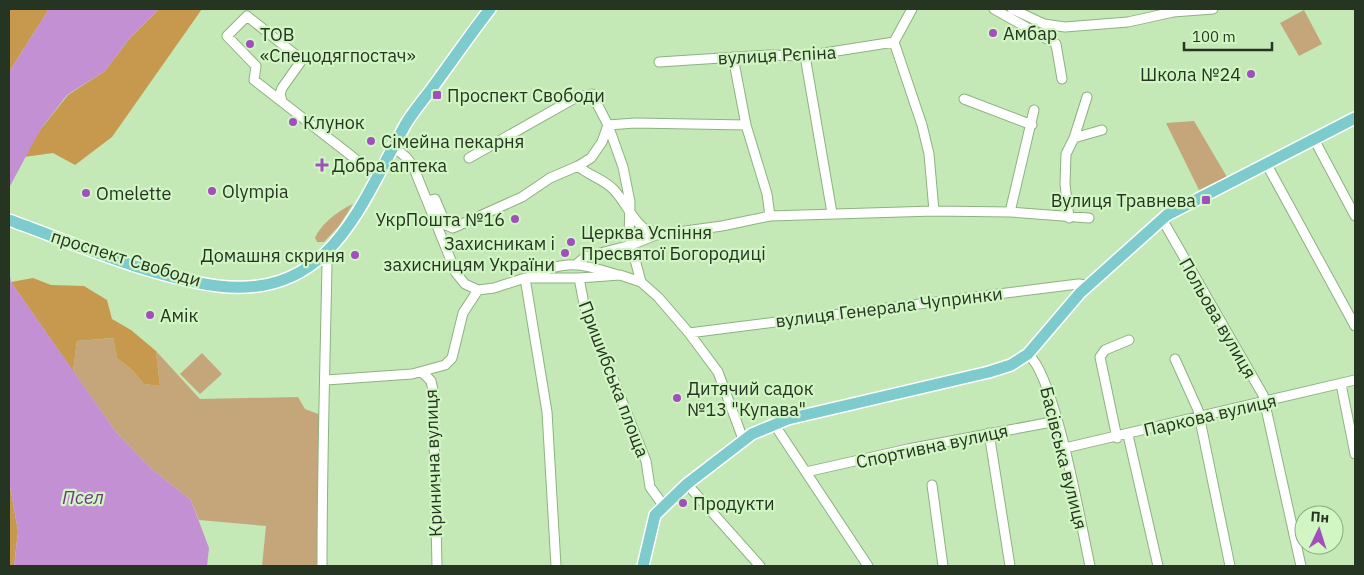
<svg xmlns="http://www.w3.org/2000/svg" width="1364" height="575" viewBox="0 0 1364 575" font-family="'IBM Plex Sans',sans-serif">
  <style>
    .green { fill: #c4a67a }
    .forest { fill: #c7994e }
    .water { fill: #c391d3 }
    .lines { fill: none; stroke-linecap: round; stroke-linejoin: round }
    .minor-casing { stroke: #8eb181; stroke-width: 11 }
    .major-casing { stroke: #fff; stroke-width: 14 }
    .minor { stroke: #fff; stroke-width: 9 }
    .major { stroke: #7dcbcd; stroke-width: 11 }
    .poi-dot { fill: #a34ebd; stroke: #d1f6c4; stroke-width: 2 }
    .labels { text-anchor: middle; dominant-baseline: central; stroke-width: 4.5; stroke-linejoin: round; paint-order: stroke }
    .poi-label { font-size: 18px; fill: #263521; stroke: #d1f6c4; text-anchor: start }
    .street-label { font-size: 18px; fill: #263521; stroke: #d1f6c4 }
    .water-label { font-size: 19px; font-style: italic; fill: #733786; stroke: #d1f6c4 }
  </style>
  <rect width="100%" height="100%" fill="#c4e9b7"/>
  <!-- green -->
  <path class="green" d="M1304,10L1322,44L1299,56L1280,23Z
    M1194,121L1227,177L1199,190L1166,123Z
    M353,204L339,226L324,242H317L315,238C321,224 339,210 353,204Z
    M115,338L117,358L132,370L144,384L160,386L156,351L200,399L298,397L305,409L321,415L318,478L319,566H262L266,526L199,520L191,500L152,469L116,432L73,371L77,341Z
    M202,353L222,374L200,394L180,374Z"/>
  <!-- forest -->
  <path class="forest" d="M9,9H49L9,72Z
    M159,9H202L112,137L75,165L53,153L24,157L40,130L68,95L105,71L129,39Z
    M33,278L51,285L84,286L107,300L112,319L131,330L156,351L160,386L144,384L132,370L117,358L114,338L77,341L73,371L11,282Z
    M9,481L18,531L14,566H9Z"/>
  <!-- water -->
  <path class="water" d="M49,9H159L129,39L105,71L67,95L40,130L9,188V72Z
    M9,269L11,282L116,432L152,469L191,500L209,548L207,566H14L18,531L9,481Z"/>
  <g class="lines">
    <!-- minor casing -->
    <g class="minor-casing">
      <path id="minor" d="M994,9L1056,44L1062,79
        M1012,9L1044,24L1065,27L1128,22L1173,12L1213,9
        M894,42L922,125L929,154L934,211
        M894,42L912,9
        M805,56L832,213
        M733,57L746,125L767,194L770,216
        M659,62L769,55L805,56L894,42
        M964,99L1032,125
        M282,101L280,94L282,88L302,60L247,16L227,36L256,66L254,80L358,161L380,175
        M1074,138L1102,130
        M1315,141L1355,216
        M394,147L407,158L413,166L456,273L465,284L478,290L494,288L525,278H579L620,275L641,282L658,297L689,333L718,372L743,439
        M469,158L575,98L592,94L608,125L623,167L630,202L629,237L641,282
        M1267,165L1355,326
        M578,166C589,176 604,179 614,190C629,206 634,227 656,235
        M427,201L435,199L446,225L453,228L522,197L550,178L578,166L591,158L602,142L608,125L635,123L746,125
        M1010,212L1034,110
        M1069,218L1065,184L1066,154L1074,138L1087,97
        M1162,219L1263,395L1301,566
        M321,256L327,265C325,365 322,466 322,566
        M578,263L585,257L631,245L656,235L722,226L770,216L934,211L1010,212L1089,218
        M530,276C565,260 580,263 615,274
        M525,278L547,412L556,566
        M579,278L585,309L646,461L650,487L663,505
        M689,333L1078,284L1089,285
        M1028,354C1056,378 1081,525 1090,566
        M1175,359L1198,410L1230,566
        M422,372L431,381L433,390L437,566
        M326,380L412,374L445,365L452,358L463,313L478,290
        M1341,384L1355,454
        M774,424L868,566
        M989,433L1010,566
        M1128,435L1158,566
        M1117,438L1100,357L1105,350L1129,340
        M1065,448L1355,380
        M806,472L908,449L1057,421
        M687,484L760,566
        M932,485L943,566"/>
    </g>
    <!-- major casing -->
    <g class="major-casing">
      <path id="major" d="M9,220C73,243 150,277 218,286C333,300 361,201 407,122C414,111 422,101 430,91C450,64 469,36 490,9
        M643,566L655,515L687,484L752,434L788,419L989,372L1011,365L1028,354L1080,293L1167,215L1355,118"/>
    </g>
    <!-- minor -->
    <use href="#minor" class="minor"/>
    <!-- major -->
    <use href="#major" class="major"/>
  </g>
  <!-- markers -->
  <g class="poi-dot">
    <circle cx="993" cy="33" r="5"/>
    <circle cx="250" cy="44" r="5"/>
    <circle cx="1251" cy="74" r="5"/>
    <rect x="432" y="90" width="10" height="10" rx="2.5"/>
    <circle cx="293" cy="122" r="5"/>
    <circle cx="371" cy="141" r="5"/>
    <path d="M319.5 157.5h5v5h5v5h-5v5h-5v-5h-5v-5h5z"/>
    <circle cx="212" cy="191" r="5"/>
    <circle cx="86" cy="193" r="5"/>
    <rect x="1201" y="195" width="10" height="10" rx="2.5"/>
    <circle cx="515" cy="219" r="5"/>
    <circle cx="571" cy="242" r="5"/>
    <circle cx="565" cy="253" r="5"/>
    <circle cx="355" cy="255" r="5"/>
    <circle cx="150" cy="315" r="5"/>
    <circle cx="677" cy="398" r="5"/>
    <circle cx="683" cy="503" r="5"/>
  </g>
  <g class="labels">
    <!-- poi labels -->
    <g class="poi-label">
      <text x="1003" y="33">Амбар</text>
      <text x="260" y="34">ТОВ<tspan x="260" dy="21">«Спецодягпостач»</tspan></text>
      <text x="1241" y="74" text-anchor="end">Школа №24</text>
      <text x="447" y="95">Проспект Свободи</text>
      <text x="303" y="122">Клунок</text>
      <text x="381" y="141">Сімейна пекарня</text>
      <text x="332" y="165">Добра аптека</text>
      <text x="222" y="191">Olympia</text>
      <text x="96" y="193">Omelette</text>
      <text x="1196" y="200" text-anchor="end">Вулиця Травнева</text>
      <text x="505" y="219" text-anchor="end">УкрПошта №16</text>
      <text x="581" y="232">Церква Успіння<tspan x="581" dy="21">Пресвятої Богородиці</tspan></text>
      <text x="555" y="243" text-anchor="end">Захисникам і<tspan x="555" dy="21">захисницям України</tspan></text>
      <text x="345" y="255" text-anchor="end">Домашня скриня</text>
      <text x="160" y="315">Амік</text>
      <text x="687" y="388">Дитячий садок<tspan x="687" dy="21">№13 "Купава"</tspan></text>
      <text x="693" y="503">Продукти</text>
    </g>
    <!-- street labels -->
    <g class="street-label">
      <text transform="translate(777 55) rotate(-3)">вулиця Рєпіна</text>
      <text transform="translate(126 258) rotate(17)">проспект Свободи</text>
      <text transform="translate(889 307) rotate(-7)">вулиця Генерала Чупринки</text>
      <text transform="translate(1218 318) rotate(60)">Польова вулиця</text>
      <text transform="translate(614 379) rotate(69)">Пришибська площа</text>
      <text transform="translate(1210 415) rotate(-13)">Паркова вулиця</text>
      <text transform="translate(932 446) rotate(-12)">Спортивна вулиця</text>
      <text transform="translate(1064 458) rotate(76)">Басівська вулиця</text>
      <text transform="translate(433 463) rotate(-92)">Кринична вулиця</text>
    </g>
    <!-- water labels -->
    <g class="water-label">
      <text x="83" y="497">Псел</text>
    </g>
  </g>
  <!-- border -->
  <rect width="1364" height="575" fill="none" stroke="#263521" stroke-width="20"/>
  <!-- north arrow -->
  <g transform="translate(1319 530) rotate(4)"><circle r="24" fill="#d1f6c4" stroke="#8da983"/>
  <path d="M0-4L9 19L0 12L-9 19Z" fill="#a34ebd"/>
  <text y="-8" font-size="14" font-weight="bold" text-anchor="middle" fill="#263521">Пн</text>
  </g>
  <!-- scale -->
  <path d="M1184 42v8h88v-8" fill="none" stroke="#263521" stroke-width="2.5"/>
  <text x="1192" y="42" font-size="15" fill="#263521" stroke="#d1f6c4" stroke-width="4" paint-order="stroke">100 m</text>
</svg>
